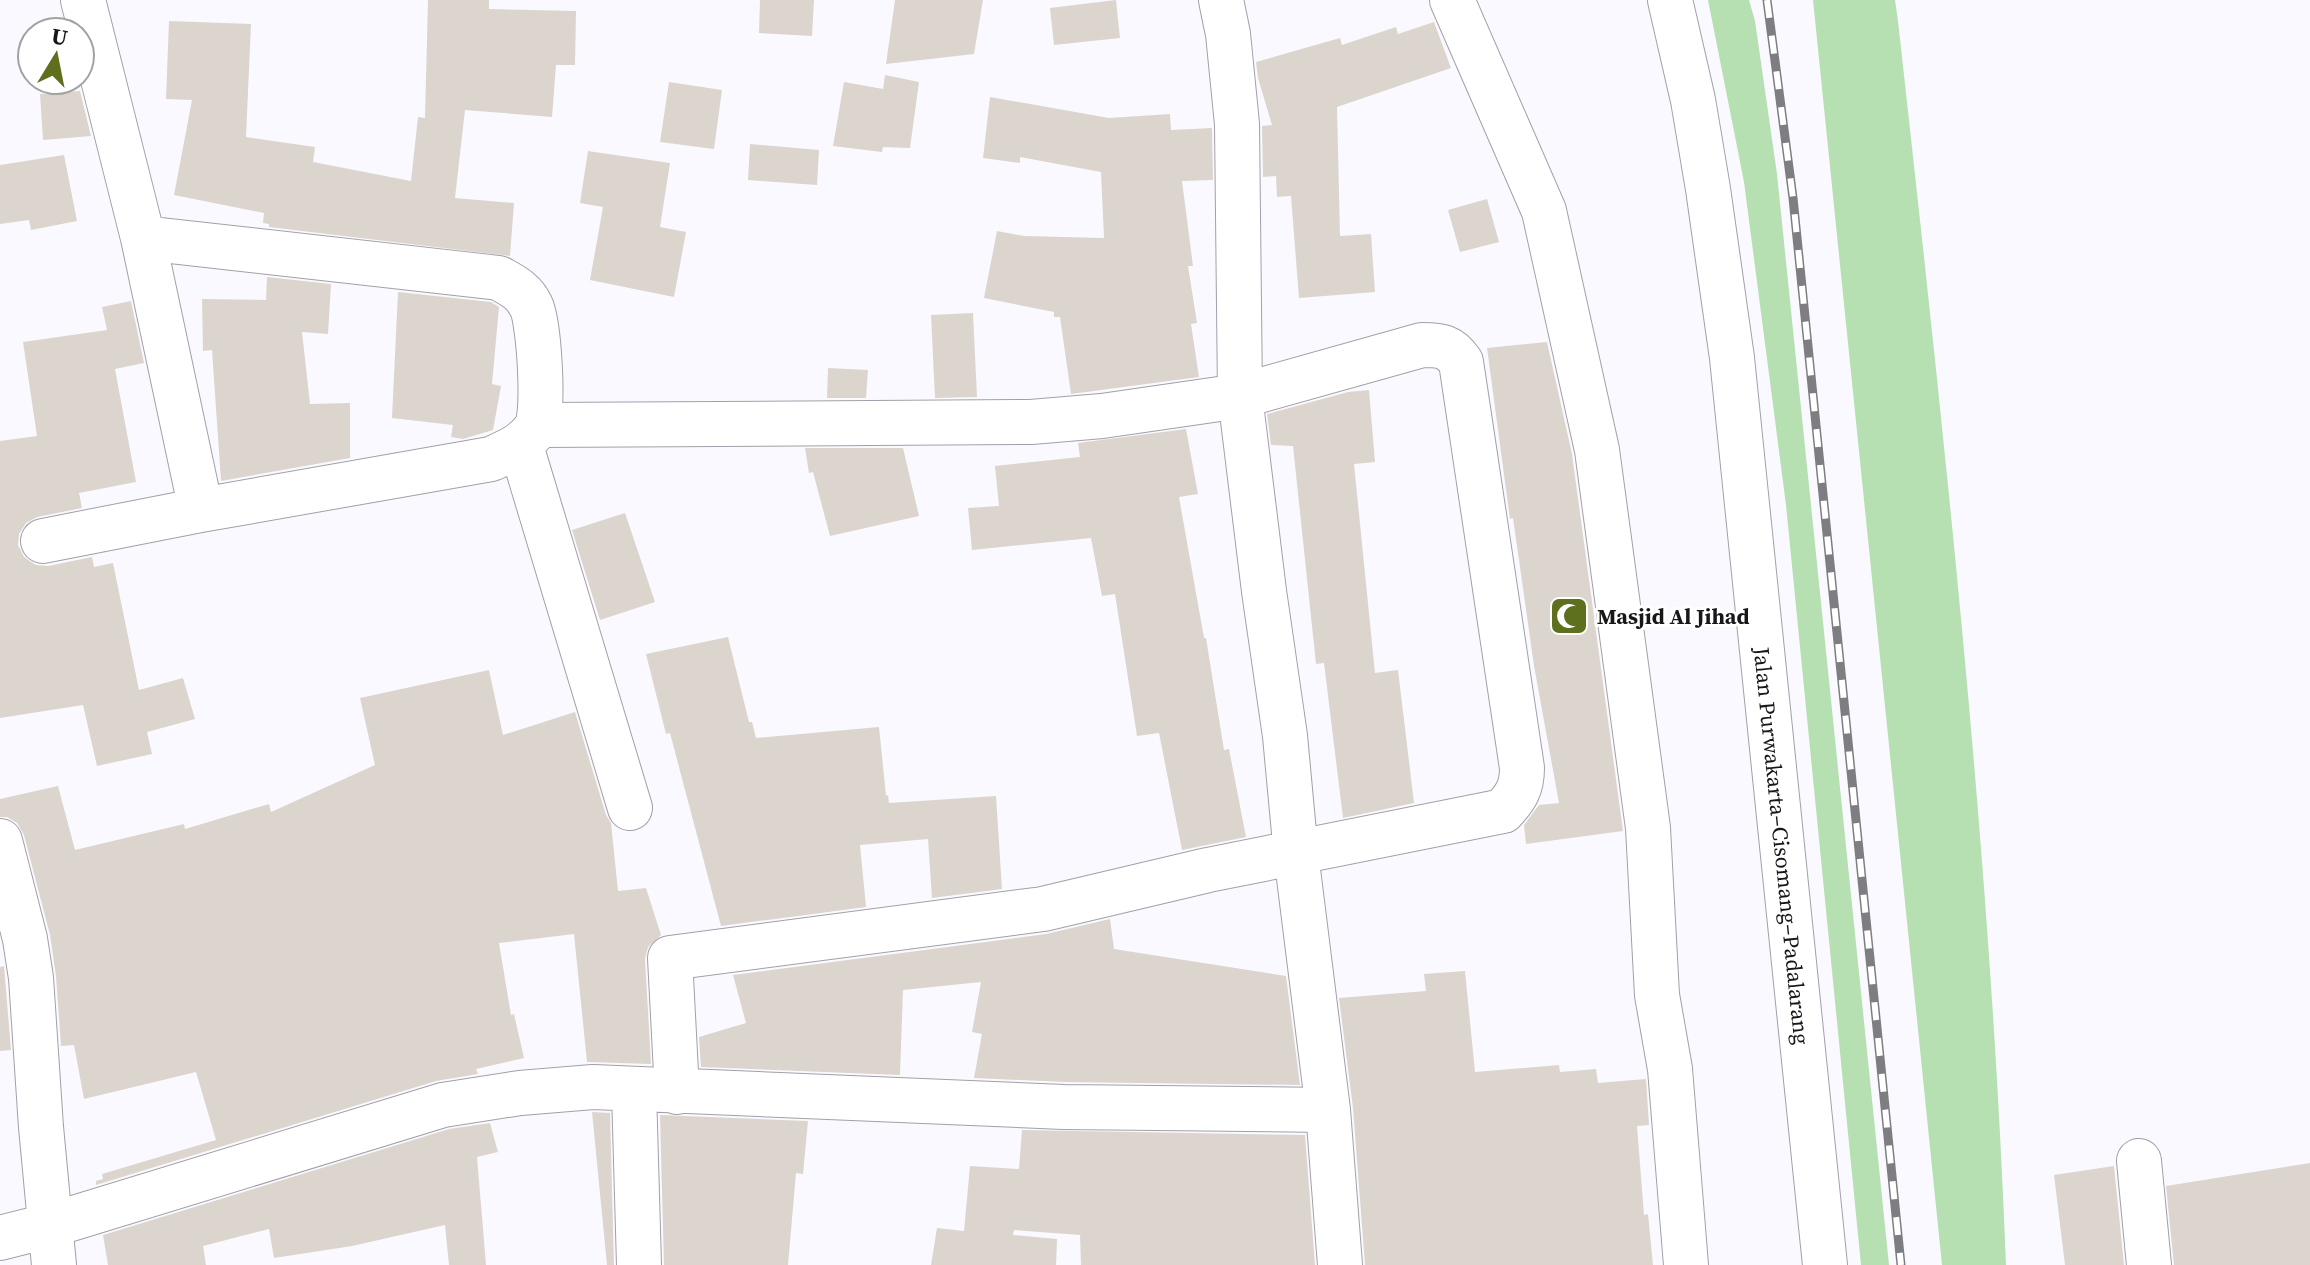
<svg xmlns="http://www.w3.org/2000/svg" width="2310" height="1265" viewBox="0 0 2310 1265" font-family="'Source Serif 4',serif">
  <style>
    .green { fill: #b6e0b1 }
    .building { fill: #dcd5ce }
    .lines { fill: none; stroke-linecap: round; stroke-linejoin: round }
    .minor-casing { stroke: #a1a0a9; stroke-width: 46 }
    .highway-casing { stroke: #a1a0a9; stroke-width: 46 }
    .minor { stroke: #fff; stroke-width: 44 }
    .highway { stroke: #fff; stroke-width: 44 }
    .rail-casing { stroke: #7e7e82; stroke-width: 9 }
    .rail { stroke: #fff; stroke-width: 6; stroke-dasharray: 18; stroke-linecap: butt }
    .labels { text-anchor: middle; dominant-baseline: central; stroke-width: 6; stroke-linejoin: round; paint-order: stroke }
    .poi-label { font-size: 22px; font-weight: bold; fill: #17171a; stroke: #fff; text-anchor: start }
    .street-label { font-size: 22px; fill: #17171a; stroke: #fff }
  </style>
  <rect width="100%" height="100%" fill="#faf9ff"/>
  <!-- green -->
  <path class="green" d="M1708,0H1749L1755,21L1777,174L1889,1265H1861L1786,505L1744,182Z
    M1813,0H1895L1898,21C1944,435 1990,849 2006,1265H1942Z"/>
  <!-- building -->
  <path class="building" d="M428,0H489V9L576,11L575,65H556L552,117L465,110L455,198L514,203L510,256L269,227V224L263,223L264,213L174,195L192,100L166,99L169,21L251,24L246,137L315,147L313,162L411,181L418,117L425,118Z
    M760,0H814L812,36L759,33Z
    M895,0H983L974,54L886,64Z
    M1116,0L1120,38L1054,45L1050,8Z
    M1434,22L1451,68L1337,107L1340,236L1371,234L1375,292L1299,298L1291,196L1277,197L1276,176L1263,177L1262,126L1272,125L1258,78L1256,62L1340,38L1342,45L1396,27L1398,34Z
    M885,75L919,82L910,148L883,147L882,152L833,146L844,82L883,89Z
    M669,82L722,90L714,149L660,142Z
    M80,91L91,136L43,140L40,94Z
    M990,97L1109,118L1170,114L1171,130L1212,128L1213,180L1182,181L1193,266H1188L1197,323L1191,324L1199,377L1071,394L1060,317H1054V312L984,298L997,231L1024,236L1104,238L1101,172L1020,157V163L983,158Z
    M750,144L819,150L817,185L748,180Z
    M588,151L670,163L660,227L686,232L674,297L590,280L603,207L580,203Z
    M64,155L77,221L31,230L29,220L0,224V165Z
    M1487,199L1499,242L1460,252L1448,210Z
    M267,277L331,284L328,334L302,332L310,404L350,403V458L221,481L212,350L203,351L202,299L266,300Z
    M398,292L491,302L499,307L492,384L501,386L493,430L463,439L451,437L453,425L392,418Z
    M131,301L144,363L115,369L136,482L79,493L82,508L37,517L26,523L19,534L18,545L24,557L36,565L48,566L92,557L94,567L113,563L139,690L183,678L195,719L147,732L152,754L97,766L83,705L0,718V441L37,436L23,342L107,330L102,307Z
    M973,313L977,397L935,398L931,315Z
    M1547,342L1572,454L1623,831L1526,844L1524,825L1539,805L1559,803L1534,666L1513,518L1510,519L1487,348Z
    M828,368L868,370L866,398H827Z
    M1369,390L1375,462L1354,464L1375,673L1398,670L1414,803L1343,818L1324,663L1316,664L1293,446L1271,445L1267,414L1348,392Z
    M1186,429L1198,494L1179,497L1204,638H1206L1224,750L1229,749L1246,837L1182,850L1159,733L1137,736L1115,594L1102,596L1091,538L972,550L968,508L999,506L995,466L1080,457L1078,443Z
    M805,448H903L919,516L830,536L813,472L809,473Z
    M625,513L655,602L600,620L572,530Z
    M728,637L749,722H752L756,738L879,727L886,796L888,795L889,803L996,796L1002,889L932,898L928,839L860,845L866,907L721,926L670,733L666,734L646,654Z
    M489,670L503,735L575,712L606,815L611,823L618,891L646,888L661,935L648,947L645,959L651,1064L587,1062L574,934L499,943L511,1015L514,1014L524,1058L476,1069L478,1074L436,1081L96,1185V1181L103,1179L102,1174L216,1140L196,1072L84,1099L74,1045L61,1046L56,976L50,935L24,835L17,823L7,817H0V799L58,786L75,850L184,824L185,829L269,804L271,812L375,765L360,698Z
    M1110,919L1114,949L1286,976L1300,1085L1065,1082L974,1078L982,1034L972,1032L981,982L903,990L900,1075L701,1067L699,1037L746,1023L733,975L1046,934Z
    M4,966L11,1050L0,1051V967Z
    M1465,971L1475,1072L1559,1065L1560,1072L1596,1069L1598,1083L1646,1079L1649,1125L1637,1126L1644,1215L1648,1214L1653,1265H1365L1353,1108L1339,998L1426,991L1424,974Z
    M592,1112L610,1113L614,1265H607Z
    M660,1115L808,1121L803,1174L796,1173L788,1265H664Z
    M490,1123L498,1152L477,1157L486,1265H449L445,1225L352,1246L274,1258L269,1229L203,1246L206,1265H108L103,1235L449,1129Z
    M1022,1130L1305,1135L1315,1265H1081L1080,1235L1014,1230L1013,1235L1057,1239L1056,1265H931L937,1228L964,1231L970,1166L1019,1169Z
    M2310,1163V1265H2174L2166,1186Z
    M2114,1166L2124,1265H2065L2054,1175Z"/>
  <g class="lines">
    <!-- minor casing -->
    <g class="minor-casing">
      <path id="minor" d="M83,0L143,238L201,510
        M1221,0L1228,34L1237,124L1240,396L1264,591L1285,736L1296,854L1328,1110L1340,1265
        M1452,0L1544,211L1597,450L1648,828L1657,995L1670,1069L1686,1265
        M539,425L1031,422L1102,416L1240,396L1422,345C1441,345 1450,346 1461,362L1522,768C1522,788 1516,797 1503,811L1208,870L1043,909L670,958L677,1092
        M521,446L630,808
        M43,541L201,510L491,459C509,451 524,445 536,428C545,414 539,321 531,306C524,291 513,286 499,278L143,238
        M0,841L25,939L31,978L41,1127L54,1265
        M634,1091L639,1265
        M2139,1161L2149,1265
        M0,1238L51,1225L443,1105L520,1093L593,1087L1064,1107L1328,1110"/>
    </g>
    <!-- highway casing -->
    <g class="highway-casing">
      <g id="highway">
        <path id="s1" d="M1670,0L1693,100L1708,189L1732,358L1825,1265"/>
      </g>
    </g>
    <!-- minor -->
    <use href="#minor" class="minor"/>
    <!-- highway -->
    <use href="#highway" class="highway"/>
    <!-- rail casing -->
    <g class="rail-casing">
      <path id="rail" d="M1767,0L1793,198L1901,1265"/>
    </g>
    <!-- rail -->
    <use href="#rail" class="rail"/>
  </g>
  <!-- icons -->
  <defs>
    <g id="mosque-square" transform="scale(2)"><rect x="-9" y="-9" width="18" height="18" rx="4" fill="#5e6f1d" stroke="#fff"/><path d="M3.5-4.9A6 6 0 1 0 3.5 4.9A5 5 0 1 1 3.5-4.9Z" fill="#fff"/></g>
  </defs>
  <g fill-rule="evenodd">
    <use href="#mosque-square" x="1569" y="616"/>
  </g>
  <g class="labels">
    <!-- poi labels -->
    <g class="poi-label">
      <text x="1597" y="616">Masjid Al Jihad</text>
    </g>
    <!-- street labels -->
    <g class="street-label">
      <text stroke="none"><textPath href="#s1" startOffset="854">Jalan Purwakarta–Cisomang–Padalarang</textPath></text>
    </g>
  </g>
  <!-- north arrow -->
  <g transform="translate(56 56) rotate(10)"><circle r="38" fill="#ffffff" stroke="#a2a2a3" stroke-width="2"/>
  <path d="M0-6L14 30L0 20L-14 30Z" fill="#5e6f1d"/>
  <text y="-12" font-size="22" font-weight="bold" text-anchor="middle" fill="#17171a">U</text>
  </g>
</svg>
